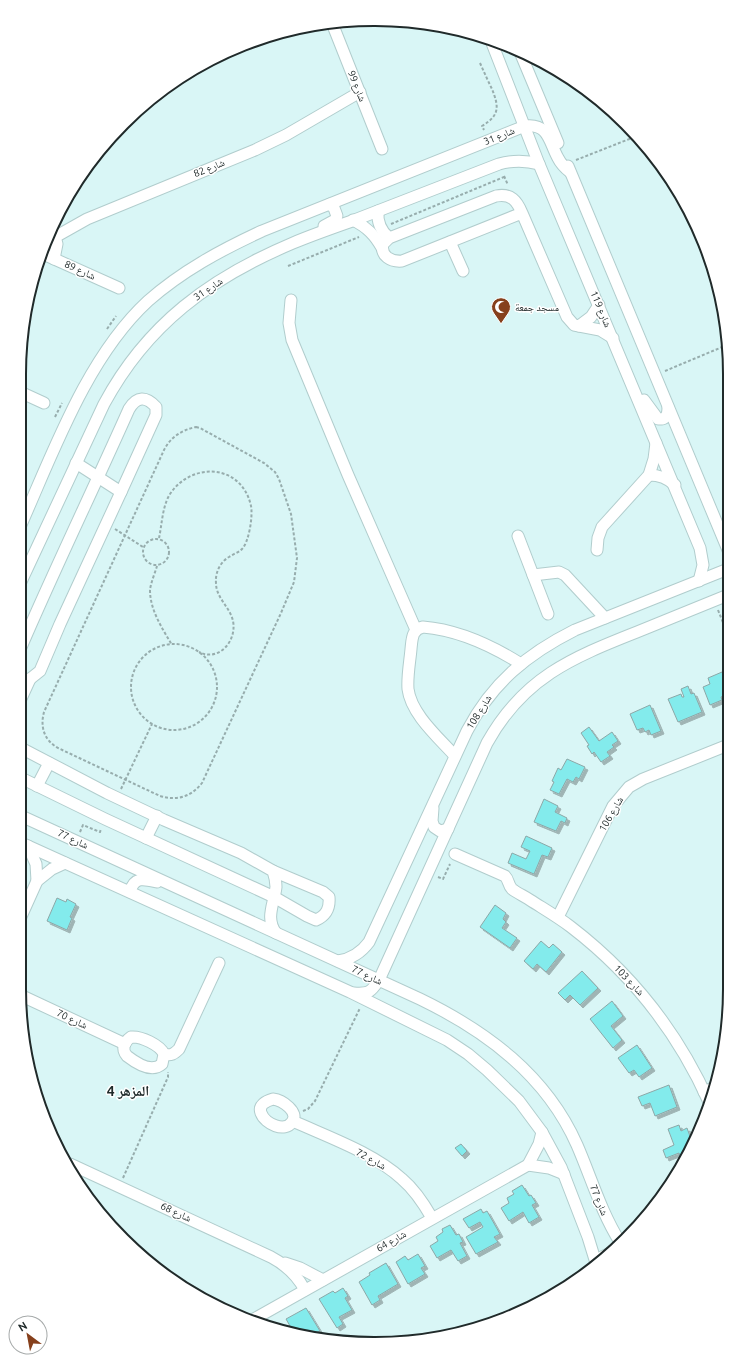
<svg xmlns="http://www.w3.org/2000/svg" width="749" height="1363" font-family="Ubuntu,'Noto Naskh Arabic',sans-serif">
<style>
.building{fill:#83ebec;stroke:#8ca7a7;filter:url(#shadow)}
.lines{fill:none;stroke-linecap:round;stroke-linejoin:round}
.minor-casing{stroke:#b1cdcd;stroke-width:13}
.path{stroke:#97adad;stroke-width:2;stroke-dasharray:3 2;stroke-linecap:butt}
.minor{stroke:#fff;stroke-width:11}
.labels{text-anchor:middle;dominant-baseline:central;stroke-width:3;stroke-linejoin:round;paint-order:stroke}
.street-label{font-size:10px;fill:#202a2a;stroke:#fff}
.poi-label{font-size:10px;fill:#202a2a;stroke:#fff;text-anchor:start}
.district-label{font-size:14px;font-weight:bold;fill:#202a2a;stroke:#fff}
.rim{fill:none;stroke:#202a2a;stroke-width:2}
</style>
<defs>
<filter id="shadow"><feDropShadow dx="3" dy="3" stdDeviation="0" flood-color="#0004"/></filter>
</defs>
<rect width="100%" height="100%" fill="#d9f6f6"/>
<g class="building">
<polygon points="722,672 724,675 728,673 728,694 721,697 722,700 710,705 703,687 710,684 708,678"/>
<polygon points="688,686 691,694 694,693 702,712 678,722 668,699 681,694 682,697 684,697 681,689"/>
<polygon points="650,705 661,731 651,735 649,730 645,732 643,728 637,730 630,714"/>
<polygon points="589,727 599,741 612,732 618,741 612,745 614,747 607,752 610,756 601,762 594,752 592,754 587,746 589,745 581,733"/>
<polygon points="567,759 585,767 579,779 576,777 573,782 567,779 559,794 550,790 554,782 552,781 558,768 561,770"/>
<polygon points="544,799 558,806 555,812 567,818 565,823 561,821 556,831 534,822"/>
<polygon points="526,836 552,848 548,857 542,855 534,874 508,863 512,853 526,859 530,851 521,847"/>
<polygon points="57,898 66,902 67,899 76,904 70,917 72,918 67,930 47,921"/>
<polygon points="495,905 506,913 503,919 506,922 502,928 517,938 510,948 480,927"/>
<polygon points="541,941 549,948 553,944 562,952 546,972 537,964 533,969 524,961"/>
<polygon points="582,971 598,988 580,1005 570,995 565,1000 558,993"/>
<polygon points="612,1001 623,1016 611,1026 622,1040 613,1048 590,1019"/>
<polygon points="637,1045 652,1068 639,1077 634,1070 629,1073 618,1058"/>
<polygon points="669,1085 677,1107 655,1116 650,1103 642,1106 638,1097"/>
<polygon points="679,1125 681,1131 687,1128 691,1139 694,1138 689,1149 687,1150 688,1153 680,1156 679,1153 666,1158 663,1150 674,1145 668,1129"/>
<polygon points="461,1144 467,1151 462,1156 455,1148"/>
<polygon points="681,1168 674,1176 673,1171"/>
<polygon points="522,1185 529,1196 531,1195 536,1203 532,1205 539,1217 529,1223 523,1212 509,1221 501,1208 509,1203 507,1198 514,1194 512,1191"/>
<polygon points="481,1209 483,1213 487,1211 500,1234 494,1237 498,1242 476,1254 466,1237 483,1227 480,1222 469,1228 463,1219"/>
<polygon points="450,1225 456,1235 459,1234 463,1242 460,1243 467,1256 458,1261 451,1250 437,1258 430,1246 438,1241 436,1237 443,1232 442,1229"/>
<polygon points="418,1254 425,1266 421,1268 425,1274 408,1284 396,1262 405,1256 408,1260"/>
<polygon points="386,1263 398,1284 378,1296 380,1300 372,1305 359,1282 370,1275 369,1273"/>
<polygon points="343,1288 348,1296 345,1298 352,1310 339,1317 343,1324 337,1328 319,1299 333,1291 335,1293"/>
<polygon points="306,1308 320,1331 312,1335 294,1333 286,1319"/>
</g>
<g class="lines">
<defs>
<g id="minor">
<polyline points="332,23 382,149"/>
<polyline points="490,38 539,164 700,548 703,565 699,581"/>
<polyline points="520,52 558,143"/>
<polyline points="568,166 728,550"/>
<path d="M378,211C377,222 381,231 389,238"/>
<path d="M522,213L402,261C391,262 380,256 383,244L389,238L496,196C511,193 517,201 522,213L567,317L574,325L600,330L613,338"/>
<path d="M353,220C367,227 375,235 382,248"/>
<polyline points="324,226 335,220 337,216 334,208 330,204"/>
<polyline points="47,239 55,237 87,219 255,150 286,135 360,92"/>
<polyline points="450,242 463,271"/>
<polyline points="41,253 119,288"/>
<polyline points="54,259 57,244 55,237"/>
<polyline points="291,300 289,323 292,340 348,475 416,630"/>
<polyline points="579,326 591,317 599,305"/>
<polyline points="20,392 44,403"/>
<path d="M644,400L658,419H662C667,418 668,413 668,407"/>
<path d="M649,475C660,475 667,478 675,485"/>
<path d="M20,527C53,453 87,357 148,301C182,271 221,250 262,231L525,126C549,123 549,142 558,158C561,164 565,168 570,172"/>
<polyline points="518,536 548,614"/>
<polyline points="597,550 598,538 602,527 649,475 654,459 656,443"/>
<polyline points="533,575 559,572 565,575 605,618"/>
<path d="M19,586L104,404C147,324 210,278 293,243C312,235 332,228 352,221C401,202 450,183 499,164C513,160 525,160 539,164"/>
<path d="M19,652C54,570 93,490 129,409C137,396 146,396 156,407V415L121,492"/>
<polyline points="19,680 30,679 40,671 60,624 121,492 76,463"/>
<polyline points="19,703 30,679"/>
<path d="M19,747L107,793L164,820L241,853L273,871C275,877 276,882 276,887C274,904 265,918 276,933"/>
<path d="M455,756C439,738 411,714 408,689C407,676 410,661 411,649C412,639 412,629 423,627C459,630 491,645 521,664"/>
<path d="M19,777L105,819L274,897L307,916L316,920C327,915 330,908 329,897L323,892L273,871"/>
<polyline points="37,786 49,763"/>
<polyline points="433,808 432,821 434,827 440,831 448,829"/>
<path d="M19,815L420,999C486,1031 546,1075 577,1145C591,1177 601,1212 620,1242"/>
<polyline points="146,838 157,816"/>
<polyline points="19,842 350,992 447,1040 468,1054 487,1070 519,1101 542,1132 561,1167 588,1237 596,1263"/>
<polyline points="28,846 36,864 37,881"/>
<path d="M455,854L505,876C509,880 508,885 512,889C517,893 524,896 530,900C544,909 558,917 571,927C631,973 678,1033 709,1102"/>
<path d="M130,892C134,876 144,879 157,882"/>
<polyline points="558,917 613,806 629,787 643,779 728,745"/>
<polyline points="19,921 37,881 52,869 65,863"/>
<path d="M338,961C351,959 361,953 369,942L467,731C492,683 527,654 575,630L728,569"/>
<path d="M354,993C369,994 371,992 379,980L487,743C523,678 571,658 637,632C667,620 698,607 728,595"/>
<polyline points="20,995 125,1044"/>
<path d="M131,1037C141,1036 160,1045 164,1054L162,1064C152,1073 136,1063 127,1056C121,1049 124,1042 131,1037Z"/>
<path d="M164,1054C171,1056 174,1054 179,1049L219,963"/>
<polyline points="704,1092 715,1087"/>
<path d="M273,1099C282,1100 300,1112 292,1122C285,1133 265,1124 261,1113C258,1105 266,1101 273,1099Z"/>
<path d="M293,1121C328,1137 374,1153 402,1179C415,1190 424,1204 432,1218"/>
<path d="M70,1164L271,1257C286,1265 297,1275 305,1290"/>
<polyline points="528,1165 549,1168 564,1174"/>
<polyline points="285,1263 300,1268 323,1280"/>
<polyline points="596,1264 602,1257 612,1252"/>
<polyline points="254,1319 528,1165 539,1144 542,1132"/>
</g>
</defs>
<use href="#minor" class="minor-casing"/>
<g class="path">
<path d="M480,63C484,72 488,81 492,89C499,107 500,115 482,126L484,130"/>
<polyline points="576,160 637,136"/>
<polyline points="504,176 508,185"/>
<polyline points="391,224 504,177"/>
<polyline points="288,266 359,237"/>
<polyline points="107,329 116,316"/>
<polyline points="665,371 727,345"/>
<polyline points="55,417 62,403"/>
<path d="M196,427L200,428L264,463L275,472L279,479L291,514L297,558L294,582L281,613L202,783C191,797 177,801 160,796L58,748C44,740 40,727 44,712L164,450C170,438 181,430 196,427Z"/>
<polyline points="20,497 26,481"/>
<polyline points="115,529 143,547"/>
<path d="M159,538C162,525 162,507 170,494C192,461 242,464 251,506C253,516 249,542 242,549C238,553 233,554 229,557C220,562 215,573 216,583C216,598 230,607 233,621C237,641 219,662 199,652"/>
<circle cx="156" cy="552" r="13"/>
<path d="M157,566C155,573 151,582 150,590C150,610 162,628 172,645"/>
<polyline points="718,610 728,635"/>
<circle cx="174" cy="687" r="43"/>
<polyline points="121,789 152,724"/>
<polyline points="80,832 83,825 100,832 101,829"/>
<polyline points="438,877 443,879 450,864"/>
<polyline points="303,1111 308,1109 315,1101 360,1008"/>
<polyline points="123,1178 168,1077 168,1072"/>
</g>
<use href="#minor" class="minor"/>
</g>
<defs>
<symbol id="mosque-pin" viewBox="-11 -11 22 30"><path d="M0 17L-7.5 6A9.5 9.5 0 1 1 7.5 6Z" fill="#86401c" stroke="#fff"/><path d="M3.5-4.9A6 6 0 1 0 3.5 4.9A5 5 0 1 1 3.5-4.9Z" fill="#fff"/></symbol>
</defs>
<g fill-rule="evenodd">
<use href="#mosque-pin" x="490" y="296" width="22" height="30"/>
</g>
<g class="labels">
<g class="street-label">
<text transform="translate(357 86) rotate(68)">شارع 99</text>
<text transform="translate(499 136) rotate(-22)">شارع 31</text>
<text transform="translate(209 168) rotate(-22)">شارع 82</text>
<text transform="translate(80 270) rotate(24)">شارع 89</text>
<text transform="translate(208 289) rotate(-34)">شارع 31</text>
<text transform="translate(601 309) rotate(67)">شارع 119</text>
<text transform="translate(479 712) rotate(-58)">شارع 108</text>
<text transform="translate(611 814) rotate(-60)">شارع 106</text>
<text transform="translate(73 839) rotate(25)">شارع 77</text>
<text transform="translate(367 975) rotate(25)">شارع 77</text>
<text transform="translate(629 980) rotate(46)">شارع 103</text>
<text transform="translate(72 1019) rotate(25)">شارع 70</text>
<text transform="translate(371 1159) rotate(29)">شارع 72</text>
<text transform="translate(599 1200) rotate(68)">شارع 77</text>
<text transform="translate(176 1212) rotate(25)">شارع 68</text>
<text transform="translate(391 1241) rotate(-30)">شارع 64</text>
</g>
<g class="poi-label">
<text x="515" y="307">مسجد جمعة</text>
</g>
<g class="district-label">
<text x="128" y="1091">المزهر 4</text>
</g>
</g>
<path d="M0 0H749V1363H0ZM374 26H375A348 348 0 0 1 723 374V989A348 348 0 0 1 375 1337H374A348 348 0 0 1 26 989V374A348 348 0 0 1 374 26Z" fill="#fff" fill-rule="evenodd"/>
<path class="rim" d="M374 26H375A348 348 0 0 1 723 374V989A348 348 0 0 1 375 1337H374A348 348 0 0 1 26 989V374A348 348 0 0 1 374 26Z"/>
<g transform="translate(28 1335) rotate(328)"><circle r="19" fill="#ffffff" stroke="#a6aaaa"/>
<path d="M0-3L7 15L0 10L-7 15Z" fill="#86401c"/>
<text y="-6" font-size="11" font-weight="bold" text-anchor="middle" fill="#202a2a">N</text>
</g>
</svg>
